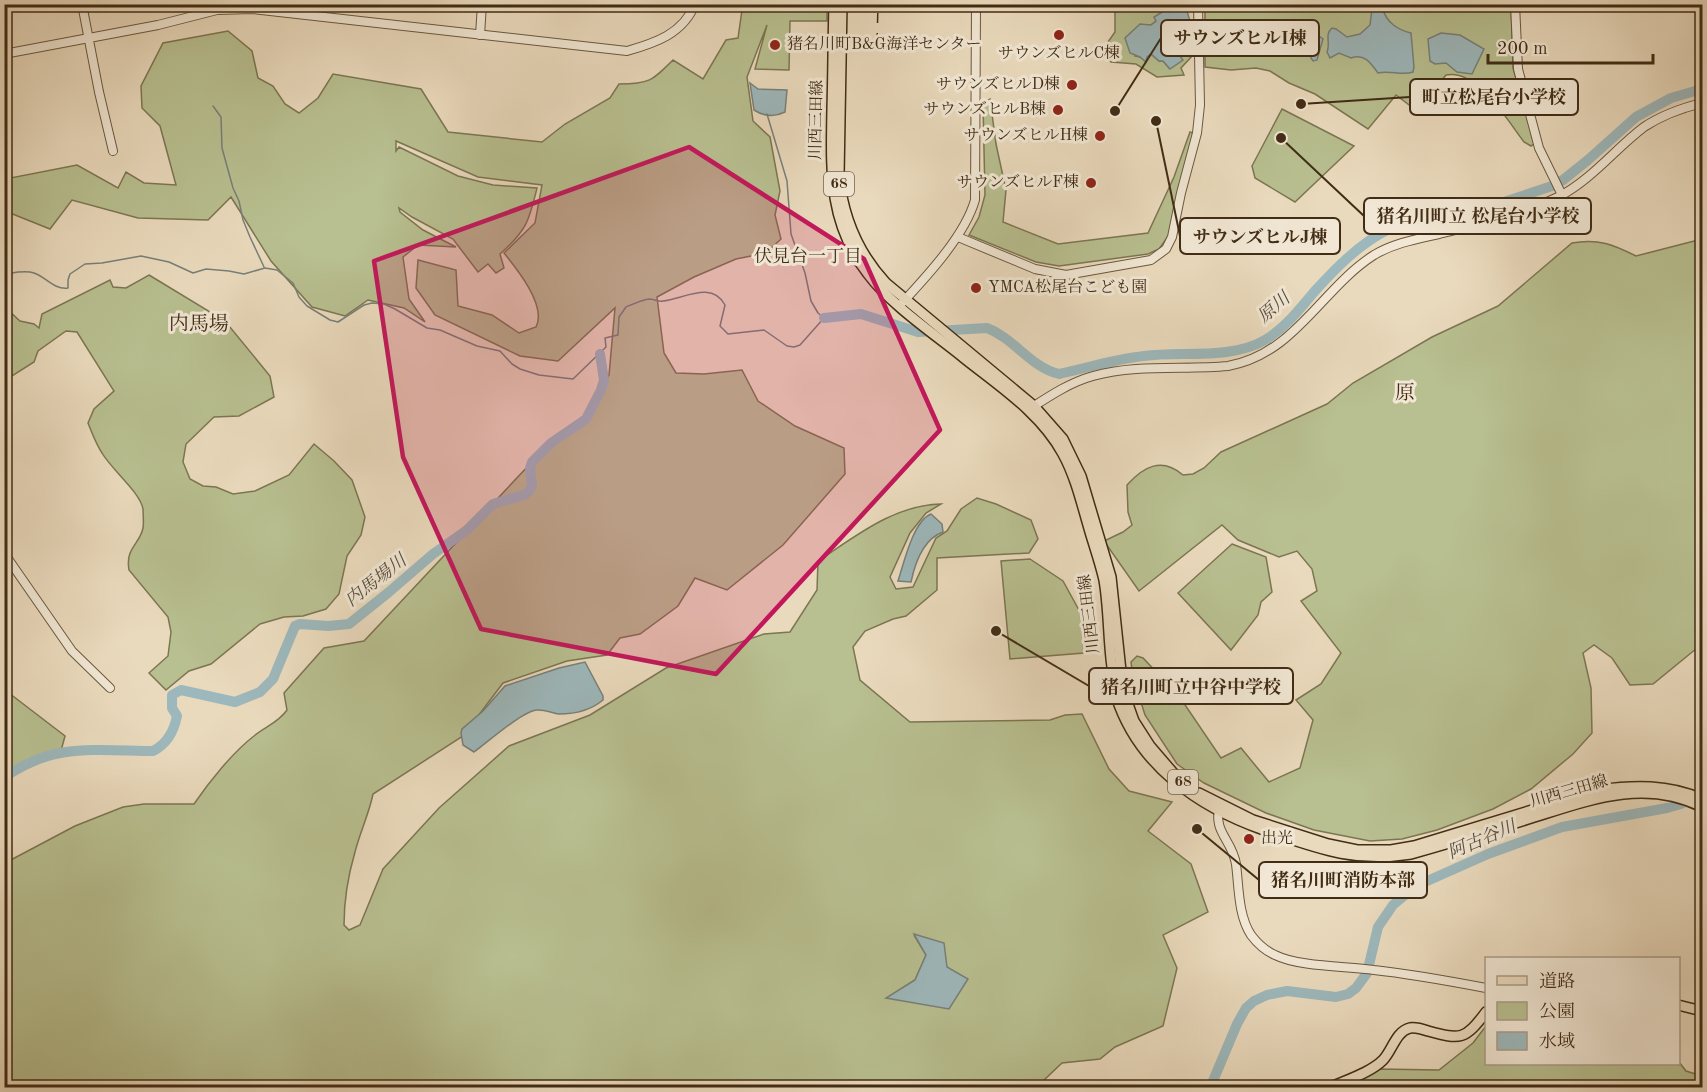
<svg xmlns="http://www.w3.org/2000/svg" width="1707" height="1092" font-family="'Old Standard TT','Noto Serif JP',serif">
<style>
.green{fill:#b8bf90;stroke:#7c7652;stroke-width:1.5;fill-rule:evenodd}
.water{fill:#9db8bc;stroke:#788079;stroke-width:1.5}
.lines{fill:none;stroke-linecap:round;stroke-linejoin:round}
.stream{stroke:#788079;stroke-width:1.5}
.river{stroke:#9db8bc;stroke-width:10}
.minor-casing{stroke:#6b583f;stroke-width:10}
.major-casing{stroke:#412c15;stroke-width:12}
.minor{stroke:#f1e7d4;stroke-width:8}
.major{stroke:#eadabd;stroke-width:9}
.rail{stroke:#412c15;stroke-width:1.5;stroke-dasharray:10 10;stroke-linecap:butt}
.marked{fill:#c2185b;fill-opacity:0.2;stroke:#c2185b;stroke-width:4.5;stroke-linejoin:round}
.poi-dot{fill:#8f2418;stroke:#f1e7d4;stroke-width:2}
.labels{text-anchor:middle;dominant-baseline:central;stroke-width:6;stroke-linejoin:round;paint-order:stroke}
.shield{fill:#f1e7d4;stroke:#76644e;stroke-width:1.5}
.shield-label{font-size:15px;font-weight:bold;fill:#412c15}
.poi-label{font-size:16px;fill:#412c15;stroke:#f1e7d4;text-anchor:end}
.street-label{font-size:16px;fill:#412c15;stroke:#f1e7d4}
.neighbourhood-label{font-size:18px;fill:#412c15;stroke:#f1e7d4}
.water-label{font-size:18px;font-style:italic;fill:#584f3f;stroke:#f1e7d4}
.quarter-label{font-size:20px;fill:#412c15;stroke:#f1e7d4}
.leader{fill:none;stroke:#412c15;stroke-width:2}
.callout-dot{fill:#412c15;stroke:#f1e7d4;stroke-width:2}
.callout{fill:#f1e7d4;stroke:#412c15;stroke-width:2}
.callout-label{font-size:18px;text-anchor:middle;font-weight:bold;fill:#412c15}
</style>
<rect width="100%" height="100%" fill="#eadabd"/>
<filter id="stains"><feTurbulence type="fractalNoise" baseFrequency=".00333" numOctaves="4"/><feColorMatrix values="0 0 0 0 .2 0 0 0 0 .09 0 0 0 0 .02 0 0 0 .5 -.17"/></filter>
<radialGradient id="worn" r=".72"><stop offset=".6" stop-color="#630" stop-opacity="0"/><stop offset="1" stop-color="#630" stop-opacity=".3"/></radialGradient>
<g class="green">
<path d="M746,5H827V21H790L789,70L755,69L767,25L747,77L753,121L770,137L780,191L775,215L781,239L766,253L736,259L694,277L657,297L664,353L676,373L704,374L742,370L758,401L795,426L844,448L845,474L783,545L727,590L695,578L678,606L640,634L620,638L607,655L567,661L503,683L463,736L373,794C369,814 360,832 355,852C348,876 344,901 344,925L349,930L360,925L383,869L439,808L509,746L590,715L666,668L764,634L790,632L817,590L818,561C856,536 894,505 941,504L926,513L910,533L890,577L896,589L913,587L936,538L947,531L961,509L977,498L996,504L1031,520L1038,539L1029,553L937,558V590L906,616L893,619L865,631L853,647L860,680L910,722L1050,720L1065,715L1082,714L1109,769L1129,791L1172,802L1148,831L1191,864L1208,912L1163,935L1177,968L1163,1026L1115,1047L1100,1059L1062,1063L1042,1082L1040,1087L5,1088V863L75,826L123,807L144,804H194C209,782 233,752 254,736C265,727 279,722 287,710L284,693L324,648L364,641L545,448L573,430L585,417L609,375L615,308L558,361L520,356L435,315L416,288L418,260L456,270L458,306L492,315L519,333L536,327C547,306 517,269 504,253L535,223L542,185L478,177L396,141V151L399,147L458,176L493,185L537,188C529,221 527,230 500,254L504,268L496,273L488,264L478,272L453,239L412,217L399,208L400,212L423,230L456,247L418,245L403,257L409,299L425,322L404,308L368,300L345,316L312,307L271,261L231,197L208,220L138,218L72,200L50,229L5,211V179L77,165L118,188L126,172L144,183L176,185L160,126L142,108L141,86L163,43L228,31L252,51L258,78L273,86L285,104L299,113L318,98L333,74L421,89L448,132L542,142L565,124L610,98L619,84C649,84 652,81 673,60L703,79L726,40L738,38L742,10ZM914,935L947,967L887,998L915,980L926,955Z"/>
<path d="M1115,5H1182L1167,9L1155,17L1156,21L1151,25H1146L1135,56L1140,57L1146,61L1151,54L1159,61H1163L1169,68L1181,57L1176,52C1180,43 1186,40 1194,35V54L1181,68L1184,75L1157,77L1136,64L1111,62L1101,52L1115,32Z"/>
<path d="M1205,5H1511L1513,68L1535,143L1531,146L1524,142C1507,120 1478,69 1446,75L1417,111L1396,95L1368,129L1315,94L1289,83L1270,71L1256,68L1231,70L1205,67Z"/>
<polygon points="990,99 996,144 1006,190 1003,222 1058,244 1148,233 1174,177 1190,132 1193,133 1169,235 1159,249 1148,254 1059,266 1036,262 969,235 979,217 985,195 983,104"/>
<polygon points="1282,109 1354,146 1295,202 1255,178 1252,166"/>
<path d="M1702,239V644L1653,684L1630,685L1612,658L1594,645L1583,653L1591,688L1592,733L1573,754L1531,789L1493,809L1437,830L1402,839L1370,841L1314,830L1266,813L1204,783L1177,764L1145,715L1133,677L1131,662L1137,656L1143,658L1179,696L1221,758L1241,748L1269,782L1300,768L1313,720L1296,700L1321,684L1341,653L1301,601L1317,591L1312,569L1297,551L1279,557L1238,540L1222,525L1139,591L1104,541L1123,532L1132,525L1128,512L1127,485C1144,466 1162,457 1183,475L1193,474L1204,468L1221,452L1327,404L1353,383L1432,337L1498,306L1572,243C1598,238 1614,245 1636,256Z"/>
<path d="M149,275L225,321L270,376L274,397L239,416L214,417L186,444L183,462L190,479L203,486L216,487L233,494L255,491L289,475L314,444L334,461L352,480L365,517L361,535L347,556L339,594L326,609L303,616L284,617L260,624L211,664L189,671L166,690L149,673L168,656L171,632L168,617L129,570C125,548 140,544 143,528C144,523 143,514 143,509C140,492 111,469 102,453C96,444 92,433 88,423L94,409L114,391L77,332L66,331L38,351L34,362L7,379L11,388L4,392L5,310H8L20,321L34,324L39,328L42,314L110,280L113,287L126,288Z"/>
<polygon points="1232,544 1266,557 1272,592 1261,602 1258,615 1231,650 1178,593"/>
<polygon points="1030,559 1063,581 1080,612 1084,653 1010,659 1001,561"/>
<polygon points="5,690 65,736 61,751 33,759 5,773"/>
<polygon points="1486,1026 1486,1064 1679,1062 1686,1071 1702,1076 1702,1088 1340,1088 1378,1069 1439,1070 1473,1043"/>
</g>
<g class="water">
<polygon points="1182,4 1187,11 1194,35 1184,41 1184,44 1176,51 1183,60 1170,69 1163,61 1159,61 1151,54 1147,57 1146,62 1140,57 1130,53 1125,38 1140,24 1151,25 1156,21 1154,17 1167,9"/>
<path d="M1380,7L1383,9C1386,22 1398,30 1411,33L1414,67L1413,72C1402,76 1390,70 1378,73C1371,63 1364,53 1351,58L1339,53L1330,58L1327,52C1331,43 1324,35 1332,28L1336,29L1347,37L1360,34L1370,25L1372,9Z"/>
<path d="M1291,27L1306,35L1319,36L1323,39L1317,60L1313,61L1311,58C1310,43 1298,48 1289,40L1285,30Z"/>
<polygon points="1441,33 1460,35 1484,49 1472,74 1457,72 1446,63 1435,64 1430,61 1428,39"/>
<path d="M750,83L758,89L787,90L785,112C775,117 765,117 754,110Z"/>
<path d="M931,514L942,524L943,532C923,539 915,563 911,582L898,581C904,563 913,521 931,514Z"/>
<path d="M585,662L603,696V700C591,710 575,714 559,714C552,713 544,709 536,710C520,713 488,742 474,752L463,745L461,733L462,729L483,711L505,686L559,668Z"/>
<polygon points="914,934 944,943 947,967 968,979 949,1009 886,998 915,980 926,955"/>
</g>
<g class="lines">
<g class="stream">
<polyline points="213,106 221,117 222,148 233,188 239,201 243,220 250,237 264,267"/>
<path d="M4,274C13,273 25,270 34,273C46,277 54,290 68,288V280L70,274L85,264L102,263L141,256L169,262L193,273L206,269L229,271L244,274L265,268L277,270L293,283L299,297L307,306L330,320L338,322L364,305L372,303L384,304L395,309L427,328L440,330L477,346L500,351L512,364L520,369L539,375L573,379L606,347L605,338L618,335L619,317L626,307C633,304 642,300 649,299C654,299 659,302 663,301C683,299 712,280 725,305L720,326L728,334L764,330L787,346L794,347L800,345L824,318L818,313L811,301L805,273L791,234L787,181L767,114"/>
</g>
<g class="river">
<path d="M824,318L861,314L918,332L987,328C1014,338 1030,367 1059,374C1087,368 1115,359 1144,356C1182,351 1231,360 1265,340C1285,328 1299,310 1314,292C1336,268 1358,245 1387,230L1489,207L1552,186L1563,180L1588,160L1636,117L1671,98L1702,89"/>
<path d="M4,777C20,767 37,758 55,754C87,747 122,751 153,751C167,744 174,731 177,716L172,708V695L181,690L235,702L260,692L273,679L295,626L300,624L328,626L349,624L389,592L433,554L467,530L493,504L524,495L529,491L532,486L530,468L532,462L551,443L586,419L601,390L604,380L600,354"/>
<polyline points="1210,1088 1237,1024 1246,1008 1254,1001 1267,995 1287,991 1336,997 1348,994 1356,988 1367,973 1378,927 1393,905 1416,886 1488,854 1562,827 1667,808 1681,804 1702,791"/>
</g>
<defs>
<g id="minor">
<polyline points="82,4 99,92 113,151"/>
<polyline points="1515,4 1518,69 1539,148 1562,195"/>
<polyline points="480,35 482,4"/>
<path d="M4,54L158,25L217,10L253,9L627,51C655,43 683,34 695,4"/>
<polyline points="958,237 1035,269 1066,275 1151,260 1166,249 1172,237 1181,193 1197,133 1200,105 1198,4"/>
<path d="M903,302C928,275 965,235 975,200L976,4"/>
<path d="M1031,408C1051,395 1071,382 1093,376C1137,364 1184,370 1228,366C1295,354 1321,289 1374,255C1394,243 1417,239 1439,234C1480,224 1521,215 1560,196C1592,179 1615,149 1644,127C1662,115 1682,108 1702,103"/>
<polyline points="4,553 72,651 110,688"/>
<path d="M1220,805C1212,832 1232,839 1236,864C1239,887 1238,915 1251,935C1257,943 1266,951 1275,955C1299,967 1346,966 1374,970C1412,974 1449,981 1486,988"/>
</g>
<g id="major">
<path d="M834,4C833,39 833,74 832,109C831,170 828,223 868,274C891,305 933,333 964,358C999,386 1041,413 1063,454C1075,476 1081,501 1088,525C1093,543 1100,562 1104,580C1109,609 1108,638 1112,667C1113,676 1113,687 1116,696C1138,765 1198,807 1264,830C1317,848 1353,863 1411,854C1449,843 1487,832 1525,820C1584,802 1642,777 1702,807"/>
<path d="M842,4L839,176C843,217 858,253 886,283L1034,406L1063,439L1081,476L1111,577L1123,690L1134,721L1150,746L1175,775L1187,785"/>
<path d="M1199,793L1253,820L1328,844L1357,850H1391L1414,846L1598,790C1634,785 1668,784 1702,799"/>
<polyline points="1678,1005 1702,1011"/>
<path d="M1329,1088C1346,1080 1370,1073 1383,1060C1392,1051 1396,1031 1410,1028C1416,1027 1422,1029 1428,1031C1461,1040 1465,1040 1486,1012"/>
</g>
</defs>
<use href="#minor" class="minor-casing"/>
<use href="#major" class="major-casing"/>
<use href="#minor" class="minor"/>
<use href="#major" class="major"/>
<polyline class="rail" points="877,43 878,4"/>
</g>
<path class="marked" d="M689,147L864,259L940,430L716,674L481,629L403,457L374,261Z"/>
<g class="poi-dot">
<circle cx="1059" cy="35" r="6"/>
<circle cx="775" cy="45" r="6"/>
<circle cx="1072" cy="85" r="6"/>
<circle cx="1058" cy="110" r="6"/>
<circle cx="1100" cy="136" r="6"/>
<circle cx="1091" cy="183" r="6"/>
<circle cx="976" cy="288" r="6"/>
<circle cx="1249" cy="839" r="6"/>
</g>
<g class="labels">
<g class="shield">
<rect x="824" y="172" width="30" height="24" rx="4.5"/>
<rect x="1168" y="770" width="30" height="24" rx="4.5"/>
</g>
<g class="shield-label">
<text x="839" y="184">68</text>
<text x="1183" y="782">68</text>
</g>
<g class="poi-label">
<text x="787" y="45" text-anchor="start">猪名川町B&amp;G海洋センター</text>
<text x="1059" y="54" text-anchor="middle">サウンズヒルC棟</text>
<text x="1060" y="85">サウンズヒルD棟</text>
<text x="1046" y="110">サウンズヒルB棟</text>
<text x="1088" y="136">サウンズヒルH棟</text>
<text x="1079" y="183">サウンズヒルF棟</text>
<text x="988" y="288" text-anchor="start">YMCA松尾台こども園</text>
<text x="1261" y="839" text-anchor="start">出光</text>
</g>
<g class="street-label">
<text transform="translate(817 120) rotate(-89)">川西三田線</text>
<text transform="translate(1090 614) rotate(-97)">川西三田線</text>
<text transform="translate(1569 792) rotate(-16)">川西三田線</text>
</g>
<g class="neighbourhood-label">
<text x="808" y="257">伏見台一丁目</text>
</g>
<g class="water-label">
<text transform="translate(1274 308) rotate(-41)">原川</text>
<text transform="translate(376 581) rotate(-38)">内馬場川</text>
<text transform="translate(1482 840) rotate(-23)">阿古谷川</text>
</g>
<g class="quarter-label">
<text x="199" y="325">内馬場</text>
<text x="1405" y="394">原</text>
</g>
</g>
<path class="leader" d="M1115 111L1161 38M1301 104L1410 97M1281 138L1364 216M1156 121L1180 236M996 631L1089 686M1197 829L1259 880"/>
<g class="callout-dot">
<circle cx="1115" cy="111" r="6"/>
<circle cx="1301" cy="104" r="6"/>
<circle cx="1281" cy="138" r="6"/>
<circle cx="1156" cy="121" r="6"/>
<circle cx="996" cy="631" r="6"/>
<circle cx="1197" cy="829" r="6"/>
</g>
<g class="callout">
<rect x="1161" y="20" width="158" height="36" rx="6"/>
<rect x="1410" y="79" width="168" height="36" rx="6"/>
<rect x="1364" y="198" width="227" height="36" rx="6"/>
<rect x="1180" y="218" width="160" height="36" rx="6"/>
<rect x="1089" y="668" width="204" height="36" rx="6"/>
<rect x="1259" y="862" width="168" height="36" rx="6"/>
</g>
<g class="callout-label">
<text x="1240" y="44">サウンズヒルI棟</text>
<text x="1494" y="103">町立松尾台小学校</text>
<text x="1478" y="222">猪名川町立 松尾台小学校</text>
<text x="1260" y="243">サウンズヒルJ棟</text>
<text x="1191" y="693">猪名川町立中谷中学校</text>
<text x="1343" y="886">猪名川町消防本部</text>
</g>
<rect width="1707" height="1092" fill="none" stroke="#eadabd" stroke-width="24"/>
<rect x="6" y="6" width="1695" height="1080" fill="none" stroke="#412c15" stroke-width="3"/>
<rect x="12" y="12" width="1683" height="1068" fill="none" stroke="#412c15" stroke-width="1.5"/>
<rect x="1485" y="957" width="195" height="108" fill="#f1e7d4" stroke="#ab9c88" stroke-width="1.5"/>
<rect x="1497" y="976" width="30" height="9" fill="#eadabd" stroke="#ab9c88" stroke-width="1.5"/>
<text x="1539" y="987" font-size="18" fill="#412c15">道路</text>
<rect x="1497" y="1002" width="30" height="18" fill="#b8bf90" stroke="#ab9c88" stroke-width="1.5"/>
<text x="1539" y="1017" font-size="18" fill="#412c15">公園</text>
<rect x="1497" y="1032" width="30" height="18" fill="#9db8bc" stroke="#ab9c88" stroke-width="1.5"/>
<text x="1539" y="1047" font-size="18" fill="#412c15">水域</text>
<path d="M1488 54v9h165v-9" fill="none" stroke="#412c15" stroke-width="3"/>
<text x="1497" y="54" font-size="18" fill="#412c15" stroke="#f1e7d4" stroke-width="4.5" paint-order="stroke">200 m</text>
<rect width="100%" height="100%" filter="url(#stains)"/>
<rect width="100%" height="100%" fill="url(#worn)"/>
</svg>
